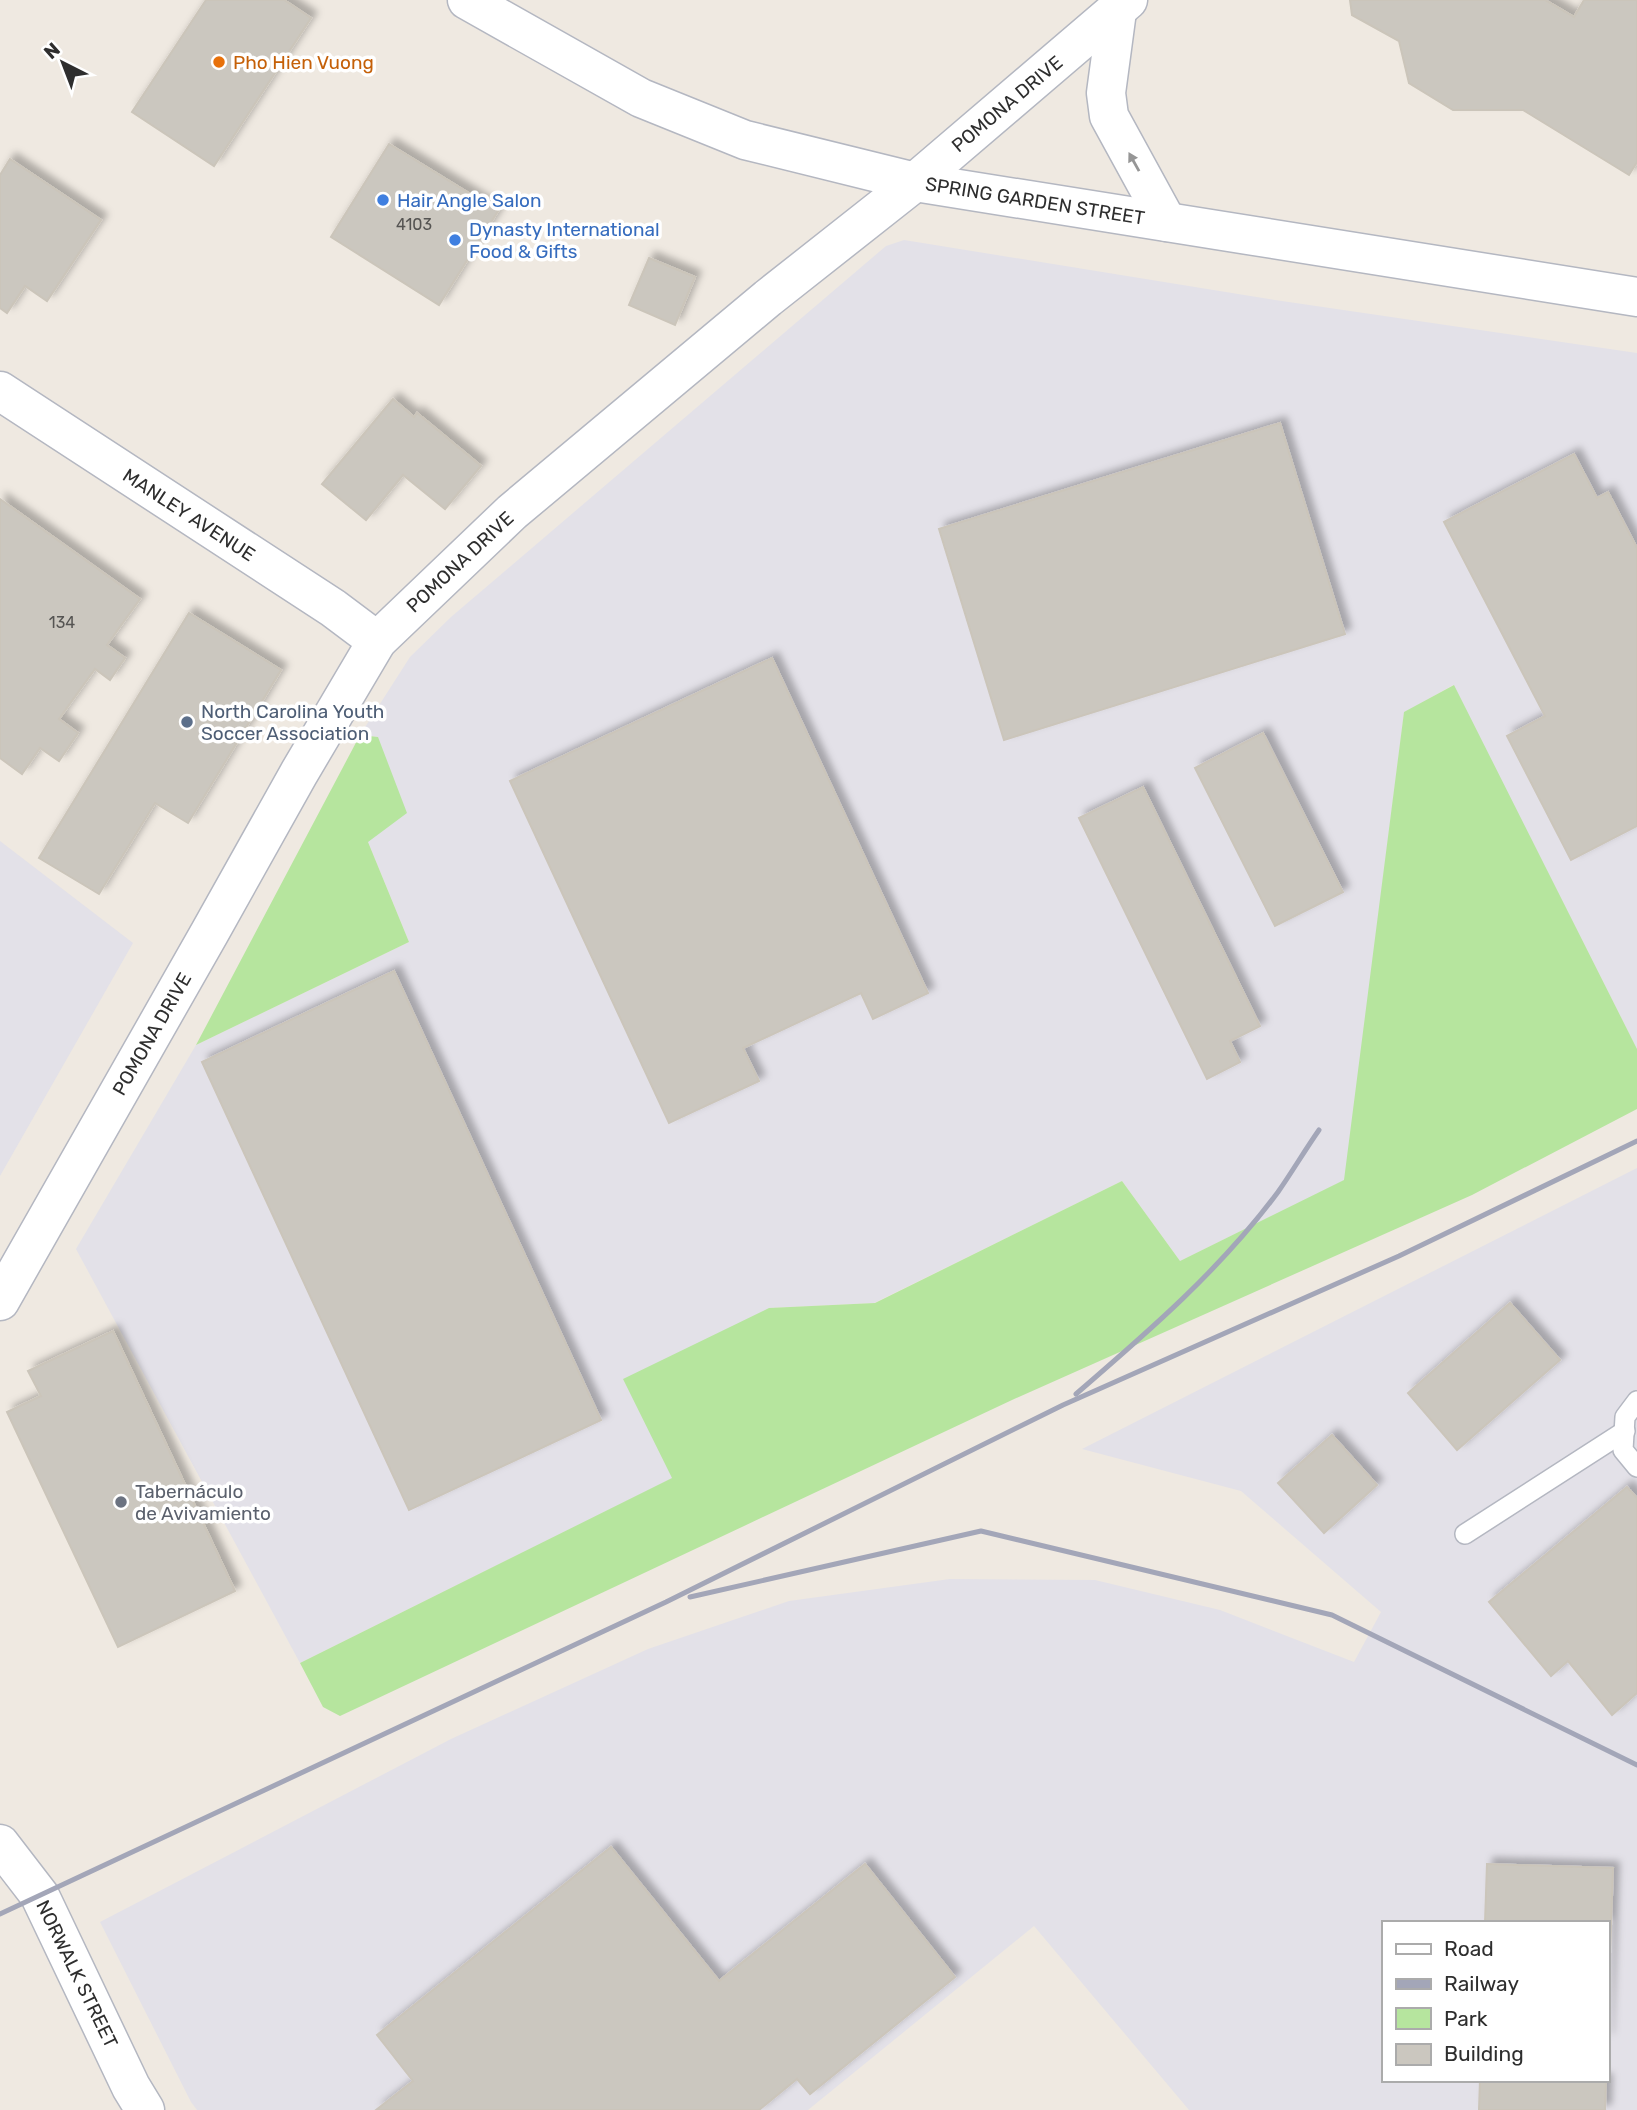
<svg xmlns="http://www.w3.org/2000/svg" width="1637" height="2110" font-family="Rubik,sans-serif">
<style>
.industrial{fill:#e3e1e8;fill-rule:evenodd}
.green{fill:#b6e59e}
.building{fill:#cbc7bf;stroke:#cbc5ba;stroke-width:2;filter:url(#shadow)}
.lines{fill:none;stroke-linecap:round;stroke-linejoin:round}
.service-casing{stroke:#b4b7c1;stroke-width:22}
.minor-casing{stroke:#b4b7c1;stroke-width:41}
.tertiary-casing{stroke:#b4b7c1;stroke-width:41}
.secondary-casing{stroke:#b4b7c1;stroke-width:41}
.service{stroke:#fff;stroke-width:19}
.minor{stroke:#fff;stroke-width:38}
.tertiary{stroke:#fff;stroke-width:38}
.secondary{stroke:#fff;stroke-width:38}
.rail{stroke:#a3a6b8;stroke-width:5}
.oneway{fill:#969696}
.food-dot{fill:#e8710a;stroke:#fff;stroke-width:2.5}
.shop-dot{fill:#3f7fe0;stroke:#fff;stroke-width:2.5}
.service-dot{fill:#5c6f8a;stroke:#fff;stroke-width:2.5}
.worship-dot{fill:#6b7280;stroke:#fff;stroke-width:2.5}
.labels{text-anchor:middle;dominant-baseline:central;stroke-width:7;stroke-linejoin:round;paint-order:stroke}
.number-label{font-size:16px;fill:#555452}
.food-label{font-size:19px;fill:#c56008;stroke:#fff;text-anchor:start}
.street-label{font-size:19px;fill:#2e2e2e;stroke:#fff}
.shop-label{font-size:19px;fill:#366cbe;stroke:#fff;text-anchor:start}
.service-label{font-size:19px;fill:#4e5e75;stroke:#fff;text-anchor:start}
.worship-label{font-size:19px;fill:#5b616d;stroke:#fff;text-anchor:start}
</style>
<defs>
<filter id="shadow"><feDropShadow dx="6" dy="-6" stdDeviation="3.5" flood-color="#0004"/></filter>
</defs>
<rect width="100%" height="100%" fill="#efe9e1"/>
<g class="industrial">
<polygon points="904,240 1275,300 1637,353 1637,1049 1453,685 1404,713 1345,1180 1180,1261 1122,1181 874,1303 769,1308 673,1478 300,1663 76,1249 196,1045 409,942 368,842 378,737 360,735 410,657 451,617 886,246"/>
<polygon points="0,841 133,943 0,1176"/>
<path d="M1637,1168V2110H1189L1034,1926L808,2110H197L191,2102L100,1922L451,1739L648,1649L789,1601L950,1579L1095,1580L1220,1610L1354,1662L1381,1612L1241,1491L1082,1449ZM1383,1923H1607V2080H1383Z"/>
</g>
<g class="green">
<polygon points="1454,685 1637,1049 1637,1109 1472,1195 1012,1400 340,1716 323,1707 300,1663 672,1478 623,1379 769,1308 875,1303 1122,1181 1180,1261 1344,1180 1404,712"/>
<polygon points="360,735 378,737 407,813 368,842 409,942 196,1045"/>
</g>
<g class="building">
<polygon points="206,0 284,0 311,18 214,166 132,112"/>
<polygon points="1350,0 1545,0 1574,17 1584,0 1637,0 1637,162 1629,175 1523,110 1453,110 1409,83 1399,41 1352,15"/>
<polygon points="389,144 498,211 439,305 331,237"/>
<polygon points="10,159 101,220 47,301 25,286 7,313 0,308 0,175"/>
<polygon points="649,258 695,277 675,325 629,305"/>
<polygon points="393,399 414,417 417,413 481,466 445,509 403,475 366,520 322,484"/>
<polygon points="1280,423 1345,634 1004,740 939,529"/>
<polygon points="1574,454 1597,498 1608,492 1637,548 1637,826 1571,860 1507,736 1545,716 1444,522"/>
<polygon points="0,499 140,599 107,645 125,658 110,680 95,669 59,719 78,733 59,761 40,748 22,774 0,758"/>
<polygon points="189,613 281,670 188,823 155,803 99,894 39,858"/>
<polygon points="772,658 928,993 873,1019 861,993 743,1048 759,1081 669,1123 510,781"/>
<polygon points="1263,733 1343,892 1275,926 1195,768"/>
<polygon points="1143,787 1260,1026 1230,1041 1240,1062 1207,1079 1079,818"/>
<polygon points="394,971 601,1420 409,1510 202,1062"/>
<polygon points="1510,1303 1560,1360 1457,1450 1408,1393"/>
<polygon points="113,1331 235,1591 118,1647 7,1412 41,1396 28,1371"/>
<polygon points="1332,1435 1377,1485 1324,1533 1278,1483"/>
<polygon points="1627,1487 1637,1498 1637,1693 1612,1715 1568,1661 1551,1676 1489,1602"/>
<polygon points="611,1847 719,1981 865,1864 955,1977 810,2094 797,2079 759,2110 376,2110 413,2081 377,2035"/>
<polygon points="1487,1864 1613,1868 1607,2040 1607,1923 1485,1923"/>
<polygon points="1480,2080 1606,2080 1605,2110 1479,2110"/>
</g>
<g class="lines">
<defs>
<g id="service">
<polyline points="1637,1401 1625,1417 1623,1450 1637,1467"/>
<polyline points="1465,1534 1625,1431"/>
</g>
<polyline id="minor" points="0,391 333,608 377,641"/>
<g id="tertiary">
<polyline points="0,1301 210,932 299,773 377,641 512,512 768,298 915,182 1128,0"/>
<polyline points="0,1844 40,1896 131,2087 145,2110"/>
</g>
<g id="secondary">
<polyline points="467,0 641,98 745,140 915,182 1637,297"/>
<polyline points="1117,11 1106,93 1109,116 1167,222"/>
</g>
</defs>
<use href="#service" class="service-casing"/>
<use href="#minor" class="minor-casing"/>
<use href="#tertiary" class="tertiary-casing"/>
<use href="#secondary" class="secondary-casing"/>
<use href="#service" class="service"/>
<use href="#minor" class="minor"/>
<use href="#tertiary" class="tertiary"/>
<use href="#secondary" class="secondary"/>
<g class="rail">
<path d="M1076,1394C1148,1332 1221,1269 1278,1192C1292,1172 1305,1150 1319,1130"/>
<polyline points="690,1597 981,1531 1332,1615 1637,1765"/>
<polyline points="0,1914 666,1602 1063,1405 1399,1256 1637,1141"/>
</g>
</g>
<defs><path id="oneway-solid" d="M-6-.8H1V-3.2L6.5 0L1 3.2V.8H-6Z" transform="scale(1.75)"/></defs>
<use class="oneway" href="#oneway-solid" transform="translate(1134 162) rotate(-119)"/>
<circle class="food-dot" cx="219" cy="62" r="7"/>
<g class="shop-dot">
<circle cx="383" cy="200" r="7"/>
<circle cx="455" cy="240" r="7"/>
</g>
<circle class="service-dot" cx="187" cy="722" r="7"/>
<circle class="worship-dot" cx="121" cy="1502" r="7"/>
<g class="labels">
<g class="number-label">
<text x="414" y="224">4103</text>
<text x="62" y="622">134</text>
</g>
<g class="food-label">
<text x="233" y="62">Pho Hien Vuong</text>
</g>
<g class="street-label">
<text transform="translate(1007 104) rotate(-40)">POMONA DRIVE</text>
<text transform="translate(1035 201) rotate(9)">SPRING GARDEN STREET</text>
<text transform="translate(189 515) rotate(33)">MANLEY AVENUE</text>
<text transform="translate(460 562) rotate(-43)">POMONA DRIVE</text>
<text transform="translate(152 1034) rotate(-60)">POMONA DRIVE</text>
<text transform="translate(77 1974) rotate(64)">NORWALK STREET</text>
</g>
<g class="shop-label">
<text x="397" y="200">Hair Angle Salon</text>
<text x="469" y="229">Dynasty International<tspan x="469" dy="22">Food &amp; Gifts</tspan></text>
</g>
<g class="service-label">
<text x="201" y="711">North Carolina Youth<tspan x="201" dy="22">Soccer Association</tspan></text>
</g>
<g class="worship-label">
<text x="135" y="1491">Tabernáculo<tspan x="135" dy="22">de Avivamiento</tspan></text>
</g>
</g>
<rect x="1382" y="1921" width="228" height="161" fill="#ffffff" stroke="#ababab" stroke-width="2"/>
<rect x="1396" y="1944" width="35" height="10" fill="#ffffff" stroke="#ababab" stroke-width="2"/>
<text x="1444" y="1956" font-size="21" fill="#2e2e2e">Road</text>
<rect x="1396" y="1979" width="35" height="10" fill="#a3a6b8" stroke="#ababab" stroke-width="2"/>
<text x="1444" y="1991" font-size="21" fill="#2e2e2e">Railway</text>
<rect x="1396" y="2008" width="35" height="21" fill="#b6e59e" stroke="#ababab" stroke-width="2"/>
<text x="1444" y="2026" font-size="21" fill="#2e2e2e">Park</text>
<rect x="1396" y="2044" width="35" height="21" fill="#cbc7bf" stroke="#ababab" stroke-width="2"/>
<text x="1444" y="2061" font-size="21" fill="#2e2e2e">Building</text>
<g transform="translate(63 63) rotate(318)" stroke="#ffffff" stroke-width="5" paint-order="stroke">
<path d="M0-5L12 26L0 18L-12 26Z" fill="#2e2e2e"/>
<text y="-10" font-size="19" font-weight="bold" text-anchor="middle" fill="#2e2e2e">N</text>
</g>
</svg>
